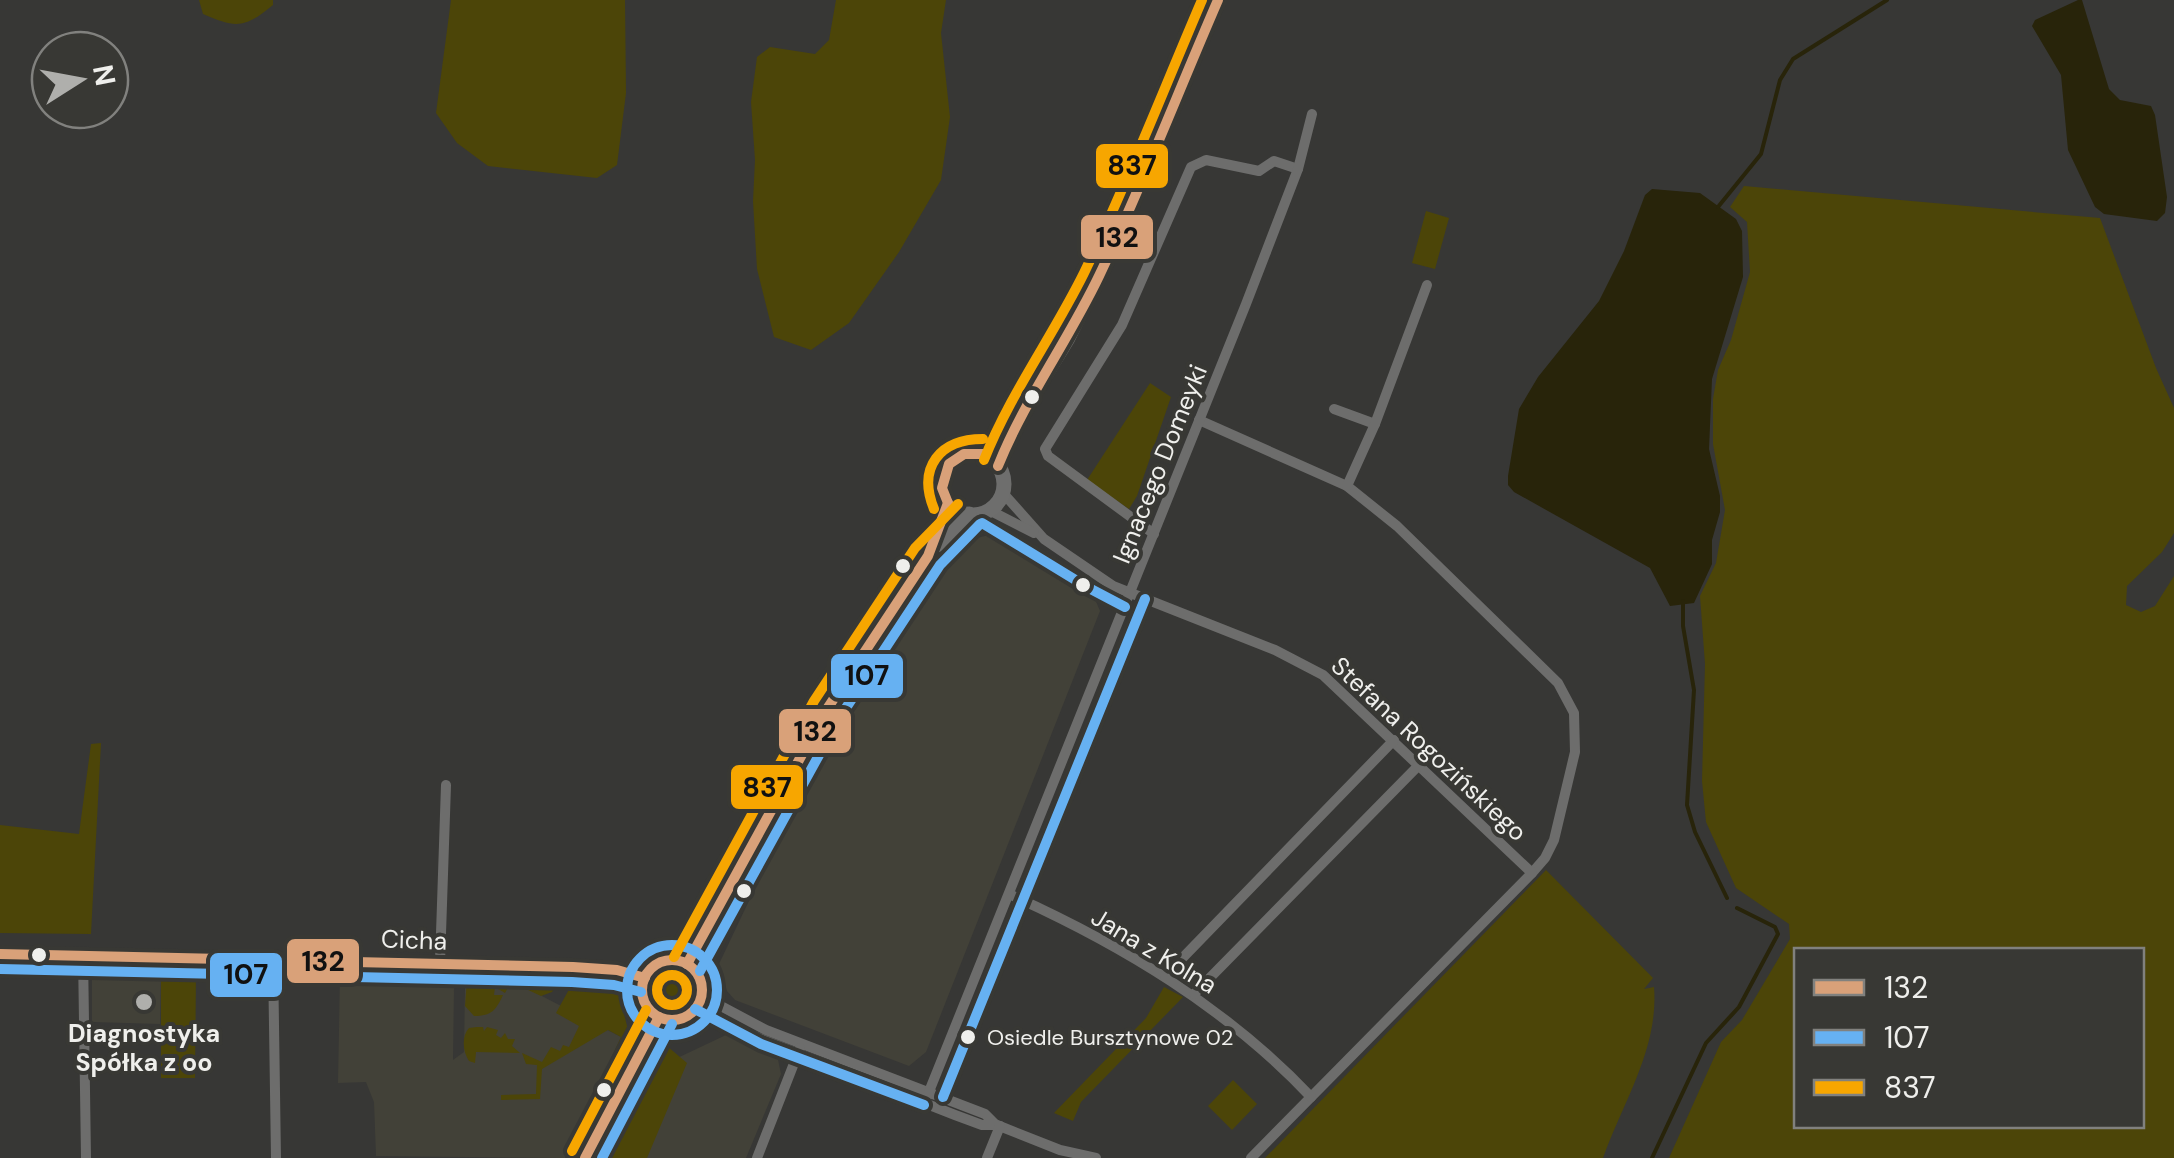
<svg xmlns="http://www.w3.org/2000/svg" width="2174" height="1158" font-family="'DM Sans',sans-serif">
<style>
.built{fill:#424138}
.green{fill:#4c4508;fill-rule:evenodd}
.water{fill:#28240a}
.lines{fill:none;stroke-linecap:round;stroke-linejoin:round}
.stream{stroke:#28240a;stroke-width:4}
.minor{stroke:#6d6d6c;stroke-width:10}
.tertiary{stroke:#6d6d6c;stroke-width:12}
.secondary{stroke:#6e6e6d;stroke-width:15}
.bus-1-casing{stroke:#383834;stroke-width:18}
.bus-2-casing{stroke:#383834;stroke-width:18}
.bus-3-casing{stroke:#383834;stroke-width:18}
.bus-1{stroke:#d9a179;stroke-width:10}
.bus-2{stroke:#66b1f2;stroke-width:10}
.bus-3{stroke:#f7a600;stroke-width:10}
.bus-dot{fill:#efefec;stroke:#383834;stroke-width:4}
.poi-dot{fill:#afafac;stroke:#383834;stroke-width:4}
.labels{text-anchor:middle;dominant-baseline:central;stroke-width:8;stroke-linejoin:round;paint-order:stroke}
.bus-label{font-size:22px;fill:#efefec;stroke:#383834;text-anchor:start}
.street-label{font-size:25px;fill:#efefec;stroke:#383834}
.poi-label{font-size:25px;font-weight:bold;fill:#efefec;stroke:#383834}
.line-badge{stroke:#383834;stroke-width:4}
.pale-badge-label{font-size:28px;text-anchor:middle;font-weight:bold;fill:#111}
</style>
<rect width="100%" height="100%" fill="#373735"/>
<g class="built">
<polygon points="1010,530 1092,592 1100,611 926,1052 909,1066 735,1000 727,991 719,964 791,812 848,715 960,542"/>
<polygon points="92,970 161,971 160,1024 92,1022"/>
<polygon points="340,974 448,980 454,987 453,1060 464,1052 465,987 472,980 513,981 621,1037 565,1158 376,1156 374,1102 366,1082 338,1083"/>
<polygon points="726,1035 777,1055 781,1074 746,1158 624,1158 671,1061"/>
</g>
<g class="green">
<path d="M199,0H273V5C244,29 236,28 203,14Z"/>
<polygon points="451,0 625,0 626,93 617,165 597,178 488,166 457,143 436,113"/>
<polygon points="836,0 946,0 941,33 950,117 941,180 899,252 849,323 811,350 774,337 757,269 753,201 755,160 751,102 757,57 770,47 815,54 829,40"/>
<path d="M1744,186L2100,218L2156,368L2174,408V533L2162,552L2127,586L2126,605L2141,612L2155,606L2174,576V1158H1669L1721,1042L1742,1020L1790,939L1789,924L1736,888L1706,822L1702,781L1705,664L1700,596L1716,563L1725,510L1713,444V399L1718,370L1731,340L1750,272L1747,222L1730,207ZM1796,950H2142V1126H1796Z"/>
<polygon points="1426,211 1449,218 1435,269 1412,263"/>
<polygon points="1150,383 1171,397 1137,496 1129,509 1087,480"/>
<polygon points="101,743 91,934 0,933 0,825 79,834 91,744"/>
<path d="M1546,870L1653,978L1644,989L1654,987C1659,1048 1623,1102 1603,1158H1265Z"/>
<circle cx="672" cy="990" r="20"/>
<polygon points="161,971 196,972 195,1078 161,1078"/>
<path d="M467,980L559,983L552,992L541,996L511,982L505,993L495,987L494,995H503C496,1010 492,1016 474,1016L465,1006Z"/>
<polygon points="572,984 618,989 629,1034 566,1158 621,1037 608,1030 542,1069 540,1099 501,1100 501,1095 536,1094 537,1065 526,1064 522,1053 542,1062 551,1047 560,1051 563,1045 569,1047 579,1026 556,1013"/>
<polygon points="1164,987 1183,997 1081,1102 1073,1121 1054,1113 1146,1018"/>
<path d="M477,1027H483L484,1031L487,1027L498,1030L496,1035L501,1038L505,1033L508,1039H515L512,1046L520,1053L476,1052L475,1063L469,1061C463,1052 461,1037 469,1028Z"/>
<polygon points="667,1046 687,1063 647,1158 604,1158 621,1138 659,1056"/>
<polygon points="1233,1080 1257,1104 1232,1130 1208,1106"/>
</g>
<g class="water">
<polygon points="2078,0 2082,0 2109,89 2120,100 2151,106 2155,115 2167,197 2165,213 2157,221 2104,214 2095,207 2068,150 2061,75 2032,26 2035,20"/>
<polygon points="1652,189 1700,193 1736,219 1742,231 1743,277 1712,379 1709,449 1720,496 1720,512 1712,540 1712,564 1694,603 1670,606 1650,568 1514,492 1508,485 1508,476 1519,409 1538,377 1599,301 1624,251 1645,195"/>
</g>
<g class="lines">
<g class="stream">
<polyline points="1718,207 1761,154 1780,80 1793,59 1887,0"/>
<polyline points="1683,601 1683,626 1694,690 1687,805 1695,832 1727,898"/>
<polyline points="1652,1158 1706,1043 1739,1007 1778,934 1775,927 1737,908"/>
</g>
<g class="minor">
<polyline points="1334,409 1375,424"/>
<polyline points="1199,420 1347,486 1397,526 1558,683 1574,713 1575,752 1554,840 1545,858 1532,873"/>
<polyline points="1347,486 1375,424 1427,285"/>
<polyline points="1003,493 1044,539 1113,586 1275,650 1323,675 1532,873 1251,1158"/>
<polyline points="989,510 1034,533"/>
<polyline points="1154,534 1048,456 1045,449 1122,325 1191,167 1206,160 1259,171 1274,161 1298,169"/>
<path d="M1011,895C1122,945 1227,1008 1311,1097"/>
<polyline points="83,954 86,1158"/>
<polyline points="273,959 276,1158"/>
<polyline points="440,963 446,785"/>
<polyline points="1165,976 1394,740"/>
<polyline points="1194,994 1419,765"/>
<polyline points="702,996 766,1030 985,1114 996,1125"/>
<polyline points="692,1012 955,1115 982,1125 997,1125 1060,1150 1096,1158"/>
<polyline points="924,1104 1246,304 1298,169 1312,114"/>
<polyline points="757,1158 800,1048"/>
<polyline points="987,1158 1000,1126"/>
</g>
<polyline class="tertiary" points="0,954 573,967 617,970 645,978"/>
<g class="secondary">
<circle cx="973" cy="484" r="31"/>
<polyline points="998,466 1014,426 1068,338 1100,274 1218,0"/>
<polyline points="937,545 969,514"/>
<circle cx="672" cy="990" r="30"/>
<polyline points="687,964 827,709 928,556 948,503"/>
<polyline points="585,1158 659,1017"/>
</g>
<defs>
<g id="bus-1">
<path d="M998,466C1025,399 1068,341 1099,276C1142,186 1178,92 1218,0"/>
<polyline points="948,503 942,488 949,464 964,454 983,454"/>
<polyline points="0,954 573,967 617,970 645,978"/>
<circle cx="672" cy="990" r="30"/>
<polyline points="687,964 827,709 928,556 948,503"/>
<polyline points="585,1158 659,1017"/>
</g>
<g id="bus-2">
<polyline points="982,523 1087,587 1125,607"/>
<circle cx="672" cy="990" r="45"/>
<polyline points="0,969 572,982 614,985 641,992"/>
<polyline points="700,971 840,717 940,565 980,524"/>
<polyline points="695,1009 761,1044 924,1105"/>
<polyline points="943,1097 1145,599"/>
<polyline points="602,1158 672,1024"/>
</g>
<g id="bus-3">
<path d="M984,460C1010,394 1053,336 1084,273C1127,184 1163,91 1202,0"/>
<path d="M934,509C917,467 940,439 983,439"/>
<polyline points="674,957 814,701 915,548 958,504"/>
<circle cx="672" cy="990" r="15"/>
<polyline points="572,1151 646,1010"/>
</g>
</defs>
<use href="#bus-1" class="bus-1-casing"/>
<use href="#bus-2" class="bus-2-casing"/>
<use href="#bus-3" class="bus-3-casing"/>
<use href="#bus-1" class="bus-1"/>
<use href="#bus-2" class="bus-2"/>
<use href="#bus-3" class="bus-3"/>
</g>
<g class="bus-dot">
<circle cx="1032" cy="397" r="9"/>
<circle cx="903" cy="566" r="9"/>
<circle cx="1083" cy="585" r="9"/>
<circle cx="744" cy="891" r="9"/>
<circle cx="39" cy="955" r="9"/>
<circle cx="968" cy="1037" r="9"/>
<circle cx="604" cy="1090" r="9"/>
</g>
<circle class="poi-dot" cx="144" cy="1002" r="10"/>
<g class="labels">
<g class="bus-label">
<text x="987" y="1037">Osiedle Bursztynowe 02</text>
</g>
<g class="street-label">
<text transform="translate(1160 464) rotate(-68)">Ignacego Domeyki</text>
<text transform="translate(1429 749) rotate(43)">Stefana Rogozińskiego</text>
<text transform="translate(414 940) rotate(2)">Cicha</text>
<text transform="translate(1154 951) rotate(31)">Jana z Kolna</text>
</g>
<g class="poi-label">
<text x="144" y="1033">Diagnostyka<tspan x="144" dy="29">Spółka z oo</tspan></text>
</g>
</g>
<g class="line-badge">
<rect x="1094" y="142" width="76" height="48" rx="10" fill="#f7a600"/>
<rect x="1079" y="213" width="76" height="48" rx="10" fill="#d9a179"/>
<rect x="829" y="652" width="76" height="48" rx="10" fill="#66b1f2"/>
<rect x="777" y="707" width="76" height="48" rx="10" fill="#d9a179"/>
<rect x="729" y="763" width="76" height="48" rx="10" fill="#f7a600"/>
<rect x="285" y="937" width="76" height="48" rx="10" fill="#d9a179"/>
<rect x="208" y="951" width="76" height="48" rx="10" fill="#66b1f2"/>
</g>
<g class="pale-badge-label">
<text x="1132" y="175">837</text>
<text x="1117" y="247">132</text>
<text x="867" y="685">107</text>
<text x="815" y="741">132</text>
<text x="767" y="797">837</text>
<text x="323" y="971">132</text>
<text x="246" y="984">107</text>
</g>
<rect x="1794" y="948" width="350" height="180" fill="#383834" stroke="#81817e" stroke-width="2.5"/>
<rect x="1814" y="980" width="50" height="15" fill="#d9a179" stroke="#81817e" stroke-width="2.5"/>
<text x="1884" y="998" font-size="30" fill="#efefec">132</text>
<rect x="1814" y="1030" width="50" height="15" fill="#66b1f2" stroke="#81817e" stroke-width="2.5"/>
<text x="1884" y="1048" font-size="30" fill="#efefec">107</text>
<rect x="1814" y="1080" width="50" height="15" fill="#f7a600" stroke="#81817e" stroke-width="2.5"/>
<text x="1884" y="1098" font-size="30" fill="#efefec">837</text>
<g transform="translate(80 80) rotate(79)"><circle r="48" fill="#383834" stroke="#81817e" stroke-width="2.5"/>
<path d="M0-8L18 38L0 25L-18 38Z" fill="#afafac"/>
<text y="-15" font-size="28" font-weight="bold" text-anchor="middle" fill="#efefec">N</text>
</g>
</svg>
